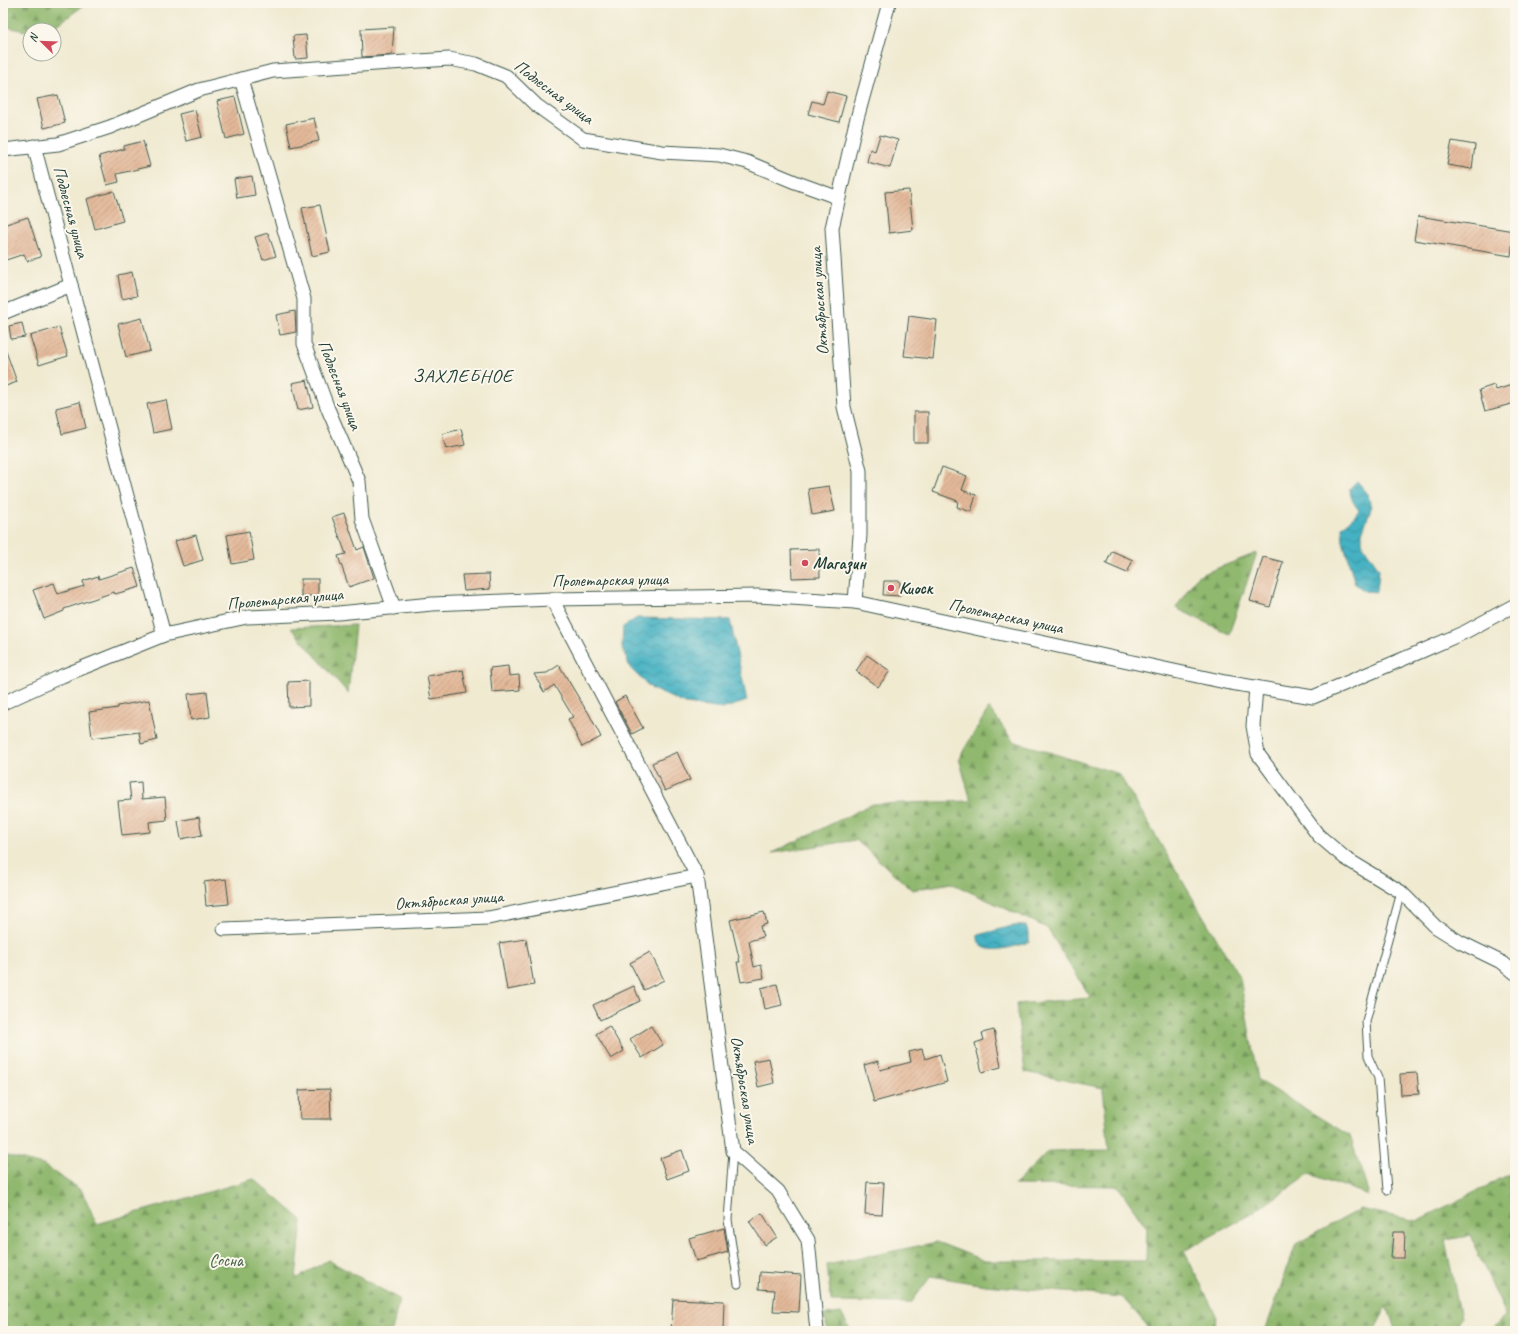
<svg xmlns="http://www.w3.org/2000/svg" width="1518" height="1334" font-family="Caveat,sans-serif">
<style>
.forest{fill:url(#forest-firs);stroke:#587a51}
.water{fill:url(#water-waves);stroke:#32777b}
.building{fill:url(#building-hatch)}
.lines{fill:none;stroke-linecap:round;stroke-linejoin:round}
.service-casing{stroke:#3e574c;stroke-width:9}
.minor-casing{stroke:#3e574c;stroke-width:15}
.service{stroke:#fff;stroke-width:7}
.minor{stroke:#fff;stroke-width:13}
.poi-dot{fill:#d1495b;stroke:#fbf7ec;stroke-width:1.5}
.labels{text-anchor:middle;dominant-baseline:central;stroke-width:4;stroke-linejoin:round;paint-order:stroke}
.street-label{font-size:17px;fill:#1f3d34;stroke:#fbf7ec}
.poi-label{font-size:17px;font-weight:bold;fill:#1f3d34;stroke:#fbf7ec;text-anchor:start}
.park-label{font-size:17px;fill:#3d5c43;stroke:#fbf7ec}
.quarter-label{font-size:19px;letter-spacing:1px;fill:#1f3d34;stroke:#fbf7ec}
</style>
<defs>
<pattern id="forest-firs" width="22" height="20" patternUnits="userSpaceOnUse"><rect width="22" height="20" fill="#90b86e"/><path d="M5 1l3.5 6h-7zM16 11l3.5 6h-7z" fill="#75975b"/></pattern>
<pattern id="water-waves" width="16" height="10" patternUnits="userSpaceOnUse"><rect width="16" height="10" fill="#44b1c2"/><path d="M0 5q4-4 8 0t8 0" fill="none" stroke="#38919e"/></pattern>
<pattern id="building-hatch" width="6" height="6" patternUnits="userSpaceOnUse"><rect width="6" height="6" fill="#e4b99a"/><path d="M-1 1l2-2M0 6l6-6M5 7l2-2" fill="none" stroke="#b8987e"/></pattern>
</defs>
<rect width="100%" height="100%" fill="#fbf7ec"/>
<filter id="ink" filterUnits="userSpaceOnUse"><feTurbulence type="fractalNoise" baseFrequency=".025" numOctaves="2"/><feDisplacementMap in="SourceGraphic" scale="8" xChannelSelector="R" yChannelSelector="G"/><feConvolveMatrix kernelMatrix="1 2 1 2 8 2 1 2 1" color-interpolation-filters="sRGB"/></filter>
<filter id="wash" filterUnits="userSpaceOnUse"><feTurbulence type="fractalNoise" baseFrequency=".012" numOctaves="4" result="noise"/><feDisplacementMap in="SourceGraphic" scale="16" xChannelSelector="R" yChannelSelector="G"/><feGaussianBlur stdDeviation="0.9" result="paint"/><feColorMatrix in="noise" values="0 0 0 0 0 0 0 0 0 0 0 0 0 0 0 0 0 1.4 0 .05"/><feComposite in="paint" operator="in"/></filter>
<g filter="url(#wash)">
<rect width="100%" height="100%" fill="#f0ead1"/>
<g class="forest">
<polygon points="3,3 87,3 50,30 30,30 30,32 3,26"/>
<polygon points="1257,553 1229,634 1176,608 1197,576"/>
<polygon points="355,625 348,693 291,628"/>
<polygon points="989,708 1013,741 1119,774 1240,978 1258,1080 1350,1136 1369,1195 1309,1174 1253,1213 1184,1251 1216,1315 1215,1331 1152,1331 1122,1297 985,1285 931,1276 911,1303 831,1302 827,1265 937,1242 985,1261 1146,1261 1147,1228 1118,1186 1014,1185 1048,1151 1109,1150 1103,1088 1025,1072 1016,1004 1091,998 1047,928 951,883 912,890 856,840 772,853 872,804 971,801 959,758"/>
<polygon points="3,1155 43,1165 82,1191 97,1224 254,1179 302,1220 296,1279 328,1260 399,1299 392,1331 3,1331"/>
<polygon points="1515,1172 1515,1282 1512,1287 1515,1292 1515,1331 1488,1331 1506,1315 1470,1236 1445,1240 1461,1318 1452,1331 1396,1331 1387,1306 1374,1331 1265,1331 1296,1244 1360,1209 1417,1221"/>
<polygon points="841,1313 851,1331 827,1331 824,1315"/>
</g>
<g class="water">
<path d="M1357,481L1368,494L1371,508L1362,533V544L1379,569L1377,592L1365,591L1355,584L1343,541L1342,527L1354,517L1359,510C1353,503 1350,497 1350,488Z"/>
<polygon points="637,618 730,620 747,701 722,709 686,704 652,689 630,668 622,647 623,627"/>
<path d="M1012,926H1026L1029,933V942C1017,946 976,960 978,935Z"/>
</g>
<g id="blocks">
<g class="building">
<polygon points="394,27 392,55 362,57 361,29"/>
<polygon points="306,35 308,58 295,59 293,36"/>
<polygon points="827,91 846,96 839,122 808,114 812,101 823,104"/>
<polygon points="58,95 65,123 44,128 37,99"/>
<polygon points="235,97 244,134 226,139 217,101"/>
<polygon points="195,110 202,137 186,141 179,114"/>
<polygon points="314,118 319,141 291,147 286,124"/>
<polygon points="880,135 898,140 890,168 867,162 870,149 875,151"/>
<polygon points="143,141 150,166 117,174 119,182 107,185 99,156 124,149 124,146"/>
<polygon points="1452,141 1475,145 1472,169 1447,165"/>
<polygon points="252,176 255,195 237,198 234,179"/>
<polygon points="909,190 913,230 889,233 885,192"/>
<polygon points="114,191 123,221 95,229 87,199"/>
<polygon points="320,205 330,252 312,256 302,208"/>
<polygon points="1418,216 1514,231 1511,256 1414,240"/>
<polygon points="28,217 41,257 27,261 24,254 3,261 3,225"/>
<polygon points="268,233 276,256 263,260 255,237"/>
<polygon points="132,272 137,296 122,299 118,275"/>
<polygon points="295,311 296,332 280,335 276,315"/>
<polygon points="909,316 937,320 933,359 904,356"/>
<polygon points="142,318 150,351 126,357 118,324"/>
<polygon points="22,323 25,337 11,339 9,326"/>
<polygon points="59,327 68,356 39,365 30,336"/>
<polygon points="3,346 4,346 17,382 3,387"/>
<polygon points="307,380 313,407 298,410 292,383"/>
<polygon points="1515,384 1515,403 1485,411 1479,390 1494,385 1496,390"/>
<polygon points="166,400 172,429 153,433 147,404"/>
<polygon points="80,402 86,428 62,434 56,408"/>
<rect x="914" y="412" width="14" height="31"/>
<polygon points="461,429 465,445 446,449 442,434"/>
<polygon points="942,467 967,476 962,490 976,495 971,512 957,507 958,501 933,492"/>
<polygon points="829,486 835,511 812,515 808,489"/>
<polygon points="344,513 357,550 364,547 374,578 349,587 338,556 346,554 332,517"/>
<polygon points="249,531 254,560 232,564 227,535"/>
<polygon points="196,535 203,560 183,566 175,541"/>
<polygon points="819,549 820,577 792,578 791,550"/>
<polygon points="1112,551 1133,560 1127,573 1106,564"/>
<polygon points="1263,557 1283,562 1270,607 1250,601"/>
<polygon points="134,568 140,587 115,594 114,592 64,609 64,611 44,619 33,590 54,583 58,594 84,586 83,581 98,576 99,579"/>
<polygon points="489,574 490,589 464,591 462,575"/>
<rect x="301" y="579" width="17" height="17"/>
<polygon points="884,581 900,581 900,596 883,595"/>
<polygon points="867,655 890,671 878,687 856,671"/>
<polygon points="559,665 586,710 587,710 601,737 582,747 568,719 573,717 554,685 544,692 534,674 547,673"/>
<polygon points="508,666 509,676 519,675 520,690 492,692 490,668"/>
<polygon points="463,670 467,693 431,699 427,676"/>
<polygon points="309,681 309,706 289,707 288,682"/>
<polygon points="207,692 210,717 191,720 188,694"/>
<polygon points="625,696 643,728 632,734 615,702"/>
<polygon points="149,700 157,740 141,744 139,732 92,738 89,712 118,708 118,706"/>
<polygon points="677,752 690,780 665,791 652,763"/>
<polygon points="141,782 142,799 165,797 167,820 149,822 150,832 122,835 118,801 131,800 129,783"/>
<polygon points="199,817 202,835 181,839 178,821"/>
<polygon points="226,879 229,904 206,906 204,882"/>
<polygon points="764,912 767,924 760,926 763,937 749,941 754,967 761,965 764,978 741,982 737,962 740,962 730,920"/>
<polygon points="526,939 534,985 507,990 499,943"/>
<polygon points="650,952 664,980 644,990 630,963"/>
<polygon points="777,984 782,1005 765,1009 761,988"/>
<polygon points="634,986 640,1001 600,1020 593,1005"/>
<polygon points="609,1026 624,1051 611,1059 596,1034"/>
<polygon points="651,1026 663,1045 642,1058 630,1039"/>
<polygon points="994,1030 1001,1067 982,1072 975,1043 984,1040 982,1033"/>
<polygon points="922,1049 925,1059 940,1054 947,1082 874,1102 864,1065 878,1061 880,1070 911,1062 909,1052"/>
<polygon points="769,1058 774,1083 758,1087 753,1061"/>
<polygon points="1417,1073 1419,1094 1401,1095 1400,1074"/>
<polygon points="330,1089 331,1119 300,1119 299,1090"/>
<polygon points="682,1150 689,1171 667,1179 660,1158"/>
<polygon points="867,1182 884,1183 882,1215 865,1214"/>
<polygon points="762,1213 777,1237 765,1245 749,1221"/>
<polygon points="724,1228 728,1252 696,1261 689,1238"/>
<polygon points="1393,1232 1405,1232 1404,1258 1391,1258"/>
<polygon points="760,1272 801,1275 799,1312 773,1311 775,1290 759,1289"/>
<polygon points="673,1299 724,1301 723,1331 671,1331"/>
</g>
</g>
</g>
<g filter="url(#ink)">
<use href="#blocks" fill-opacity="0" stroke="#3e574c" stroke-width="1"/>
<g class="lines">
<defs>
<g id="service">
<polyline points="733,1151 728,1220 738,1284"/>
<polyline points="1387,1190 1378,1078 1368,1056 1366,1021 1401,892"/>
</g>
<g id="minor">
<polyline points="241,79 304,299 304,344 328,409 359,481 362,519 394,608"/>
<polyline points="34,146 164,635"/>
<polyline points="3,150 58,144 110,127 199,90 273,71 449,59 476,64 506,76 536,105 583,139 662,152 719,155 747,162 795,182 839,198"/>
<polyline points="3,313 71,285"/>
<polyline points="552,599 697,876 733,1151 778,1191 808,1240 817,1331"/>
<polyline points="855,602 860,535 860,471 844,407 832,228 855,126 889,3"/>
<polyline points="1256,687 1253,726 1258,754 1318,835 1345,858 1401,892 1436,927 1460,942 1503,963 1515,973"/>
<polyline points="3,703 62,676 164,635 247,617 338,613 432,604 552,599 758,596 855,602 1225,682 1313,697 1422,651 1465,632 1515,605"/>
<polyline points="224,929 488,918 697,876"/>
</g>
</defs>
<use href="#service" class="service-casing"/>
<use href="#minor" class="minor-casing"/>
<use href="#service" class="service"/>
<use href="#minor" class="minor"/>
</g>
</g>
<g class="poi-dot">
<circle cx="805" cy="563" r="4"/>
<circle cx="891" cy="588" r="4"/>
</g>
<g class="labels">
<g class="street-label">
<text transform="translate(554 92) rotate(37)">Подлесная улица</text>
<text transform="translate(71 212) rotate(75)">Подлесная улица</text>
<text transform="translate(819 301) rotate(-94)">Октябрьская улица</text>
<text transform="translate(340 385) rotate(69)">Подлесная улица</text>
<text transform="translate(610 580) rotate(-1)">Пролетарская улица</text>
<text transform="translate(285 599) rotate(-5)">Пролетарская улица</text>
<text transform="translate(1006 616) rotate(12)">Пролетарская улица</text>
<text transform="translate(449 900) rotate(-4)">Октябрьская улица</text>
<text transform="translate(745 1090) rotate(81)">Октябрьская улица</text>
</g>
<g class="poi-label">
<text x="813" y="563">Магазин</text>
<text x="899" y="588">Киоск</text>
</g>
<g class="park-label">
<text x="226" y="1260">Сосна</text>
</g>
<g class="quarter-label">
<text x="463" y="376">ЗАХЛЕБНОЕ</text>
</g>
</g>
<rect width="1518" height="1334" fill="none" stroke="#fbf7ec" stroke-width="16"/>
<g transform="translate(42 42) rotate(293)"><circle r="19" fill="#fbf7ec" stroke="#a3ada2"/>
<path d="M0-3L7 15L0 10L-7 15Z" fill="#d1495b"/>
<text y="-6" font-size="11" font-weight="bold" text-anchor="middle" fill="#1f3d34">N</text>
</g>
</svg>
